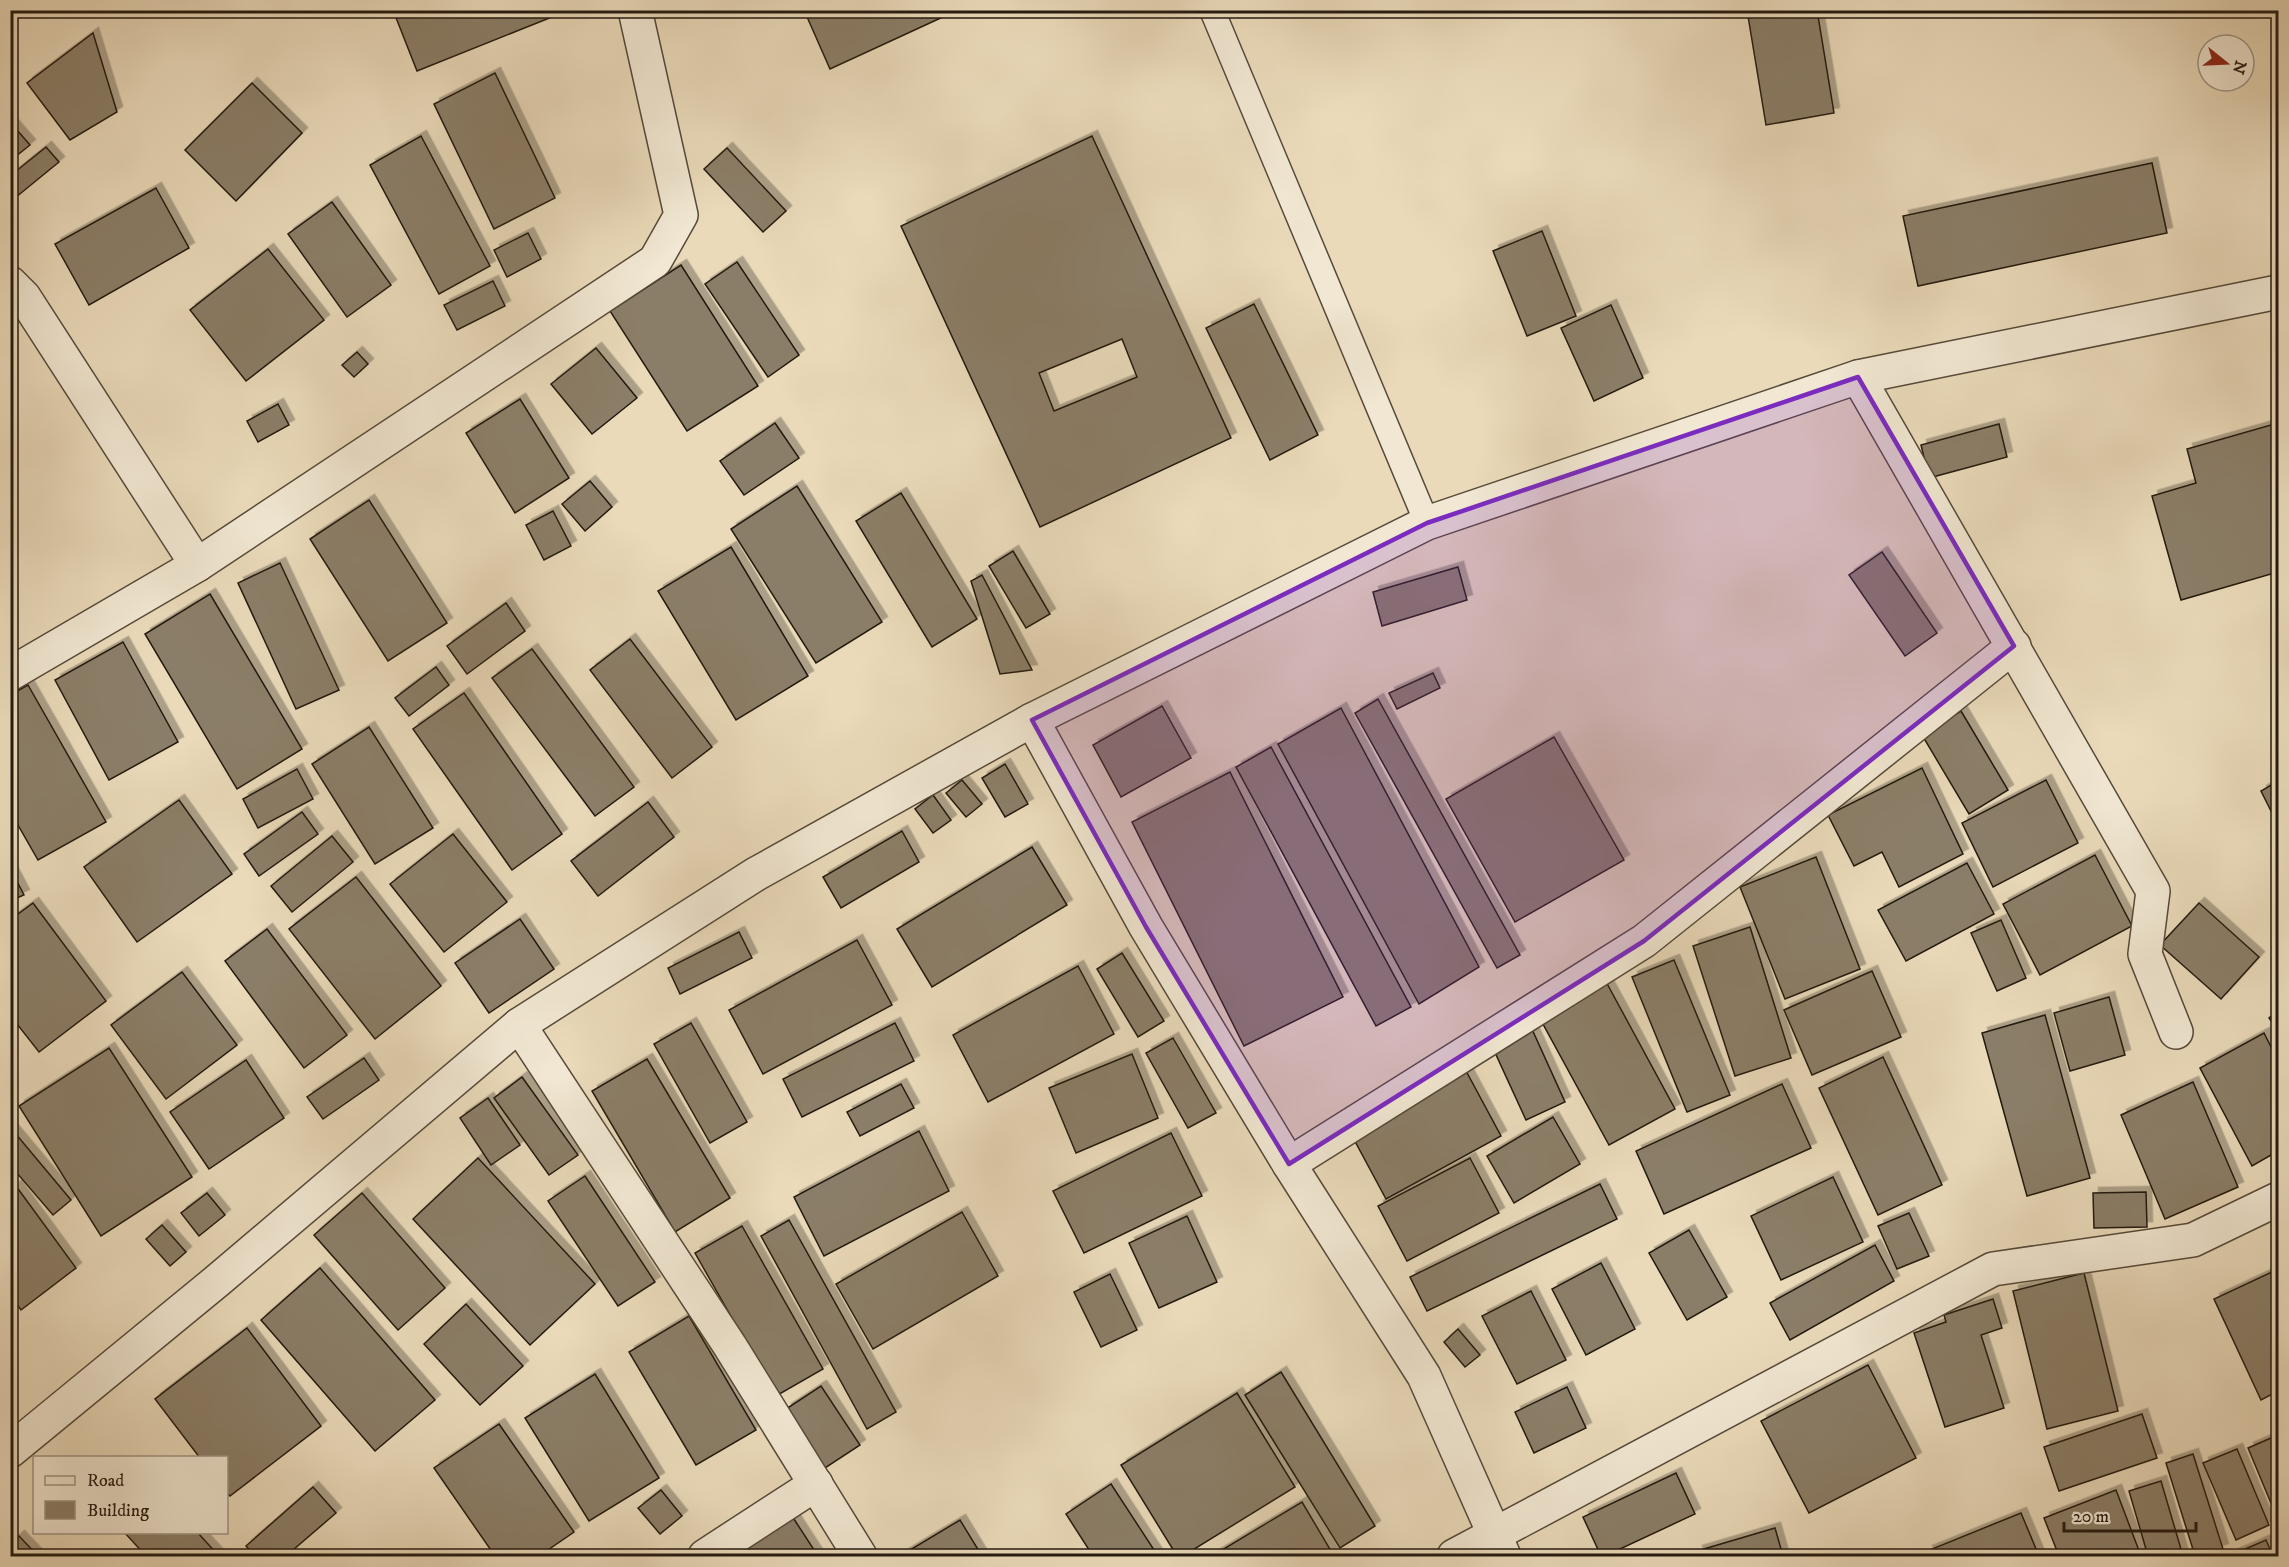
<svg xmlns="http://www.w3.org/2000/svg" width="2289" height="1567" font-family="'IM FELL DW Pica',serif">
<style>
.building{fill:#8b7e68;stroke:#241a10;stroke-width:1.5;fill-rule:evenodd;filter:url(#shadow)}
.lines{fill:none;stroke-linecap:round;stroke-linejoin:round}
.service-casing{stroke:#564a3a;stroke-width:27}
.minor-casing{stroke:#564a3a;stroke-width:36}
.service{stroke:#f1e7d2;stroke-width:24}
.minor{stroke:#f1e7d2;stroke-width:33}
.marked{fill:#7b2cbf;fill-opacity:0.2;stroke:#7b2cbf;stroke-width:4.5;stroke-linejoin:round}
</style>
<defs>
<filter id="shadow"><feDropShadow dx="5.5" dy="-5.5" stdDeviation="0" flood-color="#0004"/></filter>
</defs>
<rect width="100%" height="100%" fill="#eadaba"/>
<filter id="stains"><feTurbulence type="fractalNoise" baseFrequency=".00333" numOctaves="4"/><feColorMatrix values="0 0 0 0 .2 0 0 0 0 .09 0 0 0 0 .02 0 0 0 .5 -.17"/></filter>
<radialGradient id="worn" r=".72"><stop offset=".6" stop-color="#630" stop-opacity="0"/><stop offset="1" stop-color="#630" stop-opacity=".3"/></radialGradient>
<g class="building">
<polygon points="393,10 567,10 567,11 417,71"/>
<polygon points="804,10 958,10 830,69"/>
<polygon points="1747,10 1817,10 1834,113 1766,125"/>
<polygon points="93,33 117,112 70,140 27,83"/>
<polygon points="495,73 555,198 494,229 434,104"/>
<polygon points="252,83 302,133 236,201 185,150"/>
<polygon points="10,122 30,145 10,161"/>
<polygon points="421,136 490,266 439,294 370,165"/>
<path d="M1092,136L1231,438L1040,527L901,226ZM1122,339L1137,377L1054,411L1039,373Z"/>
<polygon points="46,147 59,162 10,202 10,176"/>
<polygon points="727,148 786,211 763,232 704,169"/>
<polygon points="2152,163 2167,233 1918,286 1903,216"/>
<polygon points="156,188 189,248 89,305 55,244"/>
<polygon points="332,202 391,285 347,317 288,234"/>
<polygon points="1542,231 1576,316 1527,336 1493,251"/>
<polygon points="528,233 541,259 507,277 494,250"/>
<polygon points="268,249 324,320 246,381 190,310"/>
<polygon points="737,262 799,355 768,377 705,284"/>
<polygon points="681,265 758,386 687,431 610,311"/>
<polygon points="493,281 505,306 457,330 444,305"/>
<polygon points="1254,304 1318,435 1270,460 1206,328"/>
<polygon points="1611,305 1643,378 1594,401 1561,328"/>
<polygon points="596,348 637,398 592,434 551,384"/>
<polygon points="357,352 368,364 354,377 342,365"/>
<polygon points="520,399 569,478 515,513 466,433"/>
<polygon points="278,404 289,425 258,442 247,421"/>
<polygon points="775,423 799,458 744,495 720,461"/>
<polygon points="2278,423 2278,572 2181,600 2152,496 2196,483 2187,449"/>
<polygon points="1999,424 2007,457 1929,478 1921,445"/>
<polygon points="590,481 612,507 585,531 562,504"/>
<polygon points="797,486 882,622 816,663 731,529"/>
<polygon points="901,493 977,619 932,647 856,521"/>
<polygon points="369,500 447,623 388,661 310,539"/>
<polygon points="553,511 571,546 544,560 526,525"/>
<polygon points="731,547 808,676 736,720 658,591"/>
<polygon points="1013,551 1050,614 1026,628 989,566"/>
<polygon points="1882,552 1937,633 1905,656 1849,575"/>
<polygon points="280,563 339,690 296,709 238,583"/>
<polygon points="1458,567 1467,600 1382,626 1373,592"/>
<polygon points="982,575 1032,670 1000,674 971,581"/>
<polygon points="210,594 302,749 237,789 145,634"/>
<polygon points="506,603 525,631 467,674 447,646"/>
<polygon points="630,639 712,747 672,778 590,670"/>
<polygon points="123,642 178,742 109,780 55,680"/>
<polygon points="532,649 634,787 595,816 492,678"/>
<polygon points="436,667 449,685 409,716 395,698"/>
<polygon points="1433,673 1440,688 1397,709 1389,693"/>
<polygon points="28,685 106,822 38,860 10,811 10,695"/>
<polygon points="464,693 562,834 512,870 413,729"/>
<polygon points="1378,699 1520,955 1497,968 1355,713"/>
<polygon points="1162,706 1191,758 1121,797 1093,745"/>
<polygon points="1341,708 1479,967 1419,1004 1278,744"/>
<polygon points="1961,711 2008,790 1969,814 1922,735"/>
<polygon points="369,727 433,828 375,864 312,764"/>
<polygon points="1554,737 1624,860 1515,922 1446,799"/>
<polygon points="1271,747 1411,1007 1376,1026 1236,767"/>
<polygon points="1005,764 1028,804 1005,817 982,778"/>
<polygon points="1922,768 1963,854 1899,887 1882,852 1854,866 1828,815"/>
<polygon points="297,769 313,799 258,828 243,799"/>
<polygon points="1230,772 1343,997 1244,1046 1132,822"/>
<polygon points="962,780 982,804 966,817 946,793"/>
<polygon points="2046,780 2078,843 1993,887 1962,823"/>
<polygon points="2278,781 2278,825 2261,791"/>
<polygon points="933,795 951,820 933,833 915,809"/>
<polygon points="179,800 232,874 137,942 84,867"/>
<polygon points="648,802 674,837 598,896 571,861"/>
<polygon points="302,812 318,834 259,876 244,854"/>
<polygon points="902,831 919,862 841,908 823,877"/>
<polygon points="453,834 507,902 444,952 390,884"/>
<polygon points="332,836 353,862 292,912 271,886"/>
<polygon points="1032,847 1067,905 932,987 897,929"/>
<polygon points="2095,855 2132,926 2040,975 2003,904"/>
<polygon points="1816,857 1860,969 1785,999 1740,887"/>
<polygon points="1967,863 1994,914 1906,961 1878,910"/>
<polygon points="10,868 24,895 10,901"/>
<polygon points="356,877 441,986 375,1039 289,929"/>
<polygon points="33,903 106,1001 39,1052 10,1015 10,920"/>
<polygon points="2199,903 2259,957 2221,999 2160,945"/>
<polygon points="520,919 554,969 489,1013 455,963"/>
<polygon points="2001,920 2026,978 1997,991 1971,933"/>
<polygon points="1750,927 1791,1058 1735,1076 1693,946"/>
<polygon points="267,929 347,1035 304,1068 225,961"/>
<polygon points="739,932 752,958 680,994 668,968"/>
<polygon points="857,940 892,1005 763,1074 729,1010"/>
<polygon points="1122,953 1164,1021 1138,1037 1097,969"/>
<polygon points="1674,960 1730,1095 1687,1112 1632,977"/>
<polygon points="1078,966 1114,1034 988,1102 953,1035"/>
<polygon points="1872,971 1901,1037 1812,1075 1784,1010"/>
<polygon points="182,972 237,1045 166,1099 111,1025"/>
<polygon points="1604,978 1675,1109 1609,1145 1538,1015"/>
<polygon points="2109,997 2125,1055 2070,1071 2054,1013"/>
<polygon points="2278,1011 2278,1031 2269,1018"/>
<polygon points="2045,1015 2090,1178 2027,1196 1982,1033"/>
<polygon points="691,1023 747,1122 710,1143 654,1044"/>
<polygon points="895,1023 914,1061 802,1117 783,1079"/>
<polygon points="1531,1027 1565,1102 1526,1120 1492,1046"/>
<polygon points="2264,1033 2278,1061 2278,1151 2252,1166 2200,1068"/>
<polygon points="1173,1038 1216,1113 1188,1128 1146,1053"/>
<polygon points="109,1048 192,1177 101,1236 19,1106"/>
<polygon points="1132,1054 1158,1118 1076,1153 1049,1088"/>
<polygon points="1883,1057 1942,1185 1878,1215 1819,1088"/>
<polygon points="364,1058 379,1080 323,1119 307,1097"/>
<polygon points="647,1059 730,1198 675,1232 592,1091"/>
<polygon points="246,1060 284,1118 209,1169 170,1112"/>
<polygon points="1465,1069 1501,1136 1386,1199 1350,1132"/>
<polygon points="522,1077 578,1155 549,1175 494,1098"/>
<polygon points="2193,1082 2238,1187 2165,1219 2121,1115"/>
<polygon points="901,1084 914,1108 860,1136 847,1112"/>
<polygon points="1782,1084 1811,1148 1664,1214 1636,1151"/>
<polygon points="488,1098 520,1145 491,1165 460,1118"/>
<polygon points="1553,1117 1580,1164 1514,1203 1487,1156"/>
<polygon points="10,1127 71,1200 53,1215 10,1165"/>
<polygon points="919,1131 949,1191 824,1256 794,1197"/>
<polygon points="1171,1133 1202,1196 1084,1253 1053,1191"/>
<polygon points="478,1158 595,1284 530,1345 413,1219"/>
<polygon points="1470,1158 1499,1213 1407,1261 1378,1206"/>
<polygon points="585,1176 655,1282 618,1306 548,1201"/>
<polygon points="1833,1177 1863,1242 1781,1280 1751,1216"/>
<polygon points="1600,1184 1617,1219 1427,1311 1410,1277"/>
<polygon points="16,1186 76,1268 21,1310 10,1295 10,1190"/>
<polygon points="2146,1192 2147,1227 2094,1228 2093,1193"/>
<polygon points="207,1193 225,1215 199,1236 181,1213"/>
<polygon points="362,1193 445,1288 398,1330 314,1235"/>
<polygon points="962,1212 998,1276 873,1349 836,1284"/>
<polygon points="1909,1213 1929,1256 1897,1269 1878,1226"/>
<polygon points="1187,1216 1217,1282 1159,1308 1129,1243"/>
<polygon points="789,1220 896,1412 867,1429 761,1236"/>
<polygon points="162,1225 186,1252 170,1266 146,1239"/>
<polygon points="742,1226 823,1369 776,1396 695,1253"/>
<polygon points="1689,1230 1727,1297 1687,1320 1649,1253"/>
<polygon points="1875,1245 1894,1281 1790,1340 1770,1303"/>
<polygon points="1601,1263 1635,1329 1586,1355 1552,1289"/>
<polygon points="320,1268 435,1400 375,1451 261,1320"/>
<polygon points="2274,1271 2278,1281 2278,1391 2261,1400 2214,1299"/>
<polygon points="2084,1273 2118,1411 2047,1429 2013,1291"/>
<polygon points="1110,1274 1137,1330 1101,1347 1074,1292"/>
<polygon points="1531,1291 1566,1360 1517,1384 1482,1316"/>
<polygon points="1993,1299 2002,1328 1981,1335 2004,1408 1945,1427 1914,1333 1946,1322 1944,1315"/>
<polygon points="466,1304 523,1366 480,1405 424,1344"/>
<polygon points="689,1316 756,1430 696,1465 629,1352"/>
<polygon points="247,1328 321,1426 230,1496 226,1492 226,1458 200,1458 155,1399"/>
<polygon points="1458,1329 1480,1355 1465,1367 1444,1342"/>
<polygon points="1868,1365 1916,1458 1809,1513 1761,1421"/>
<polygon points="1281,1372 1375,1526 1340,1548 1245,1395"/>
<polygon points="595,1374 659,1478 589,1521 525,1418"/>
<polygon points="821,1386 860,1445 825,1468 786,1409"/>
<polygon points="1567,1387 1586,1428 1534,1453 1515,1412"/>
<polygon points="1237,1393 1295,1487 1183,1556 1177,1556 1121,1465"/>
<polygon points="2142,1414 2157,1458 2059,1491 2044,1447"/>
<polygon points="499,1424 574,1532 539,1556 495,1556 434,1468"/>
<polygon points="2278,1435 2278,1520 2248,1448"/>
<polygon points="2237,1449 2269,1525 2236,1540 2203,1463"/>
<polygon points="2193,1454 2223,1549 2200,1556 2195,1556 2166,1463"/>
<polygon points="1676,1473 1695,1514 1605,1556 1601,1556 1583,1517"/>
<polygon points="2161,1481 2183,1556 2148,1556 2129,1491"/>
<polygon points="1111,1484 1158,1556 1093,1556 1066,1514"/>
<polygon points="313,1487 336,1513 286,1556 255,1556 246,1546"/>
<polygon points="661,1490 682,1516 660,1534 638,1508"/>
<polygon points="2116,1490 2141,1556 2059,1556 2044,1518"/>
<polygon points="1302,1502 1334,1556 1212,1556"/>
<polygon points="2021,1513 2039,1556 1930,1556 1927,1551"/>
<polygon points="792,1516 818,1556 730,1556"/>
<polygon points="960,1520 982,1556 900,1556"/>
<polygon points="1775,1528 1783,1556 1699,1556 1697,1551"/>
<polygon points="124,1532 197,1532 219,1556 146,1556"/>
<polygon points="19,1536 38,1556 10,1556 10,1544"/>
<polygon points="2266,1540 2273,1556 2229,1556"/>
</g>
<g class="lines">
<defs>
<polyline id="service" points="1212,10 1427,523"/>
<g id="minor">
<polyline points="10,283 24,297 197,565"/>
<polyline points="1858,377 2153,891 2145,954 2176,1032"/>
<polyline points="10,674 197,565 655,261 681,215 635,10"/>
<polyline points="1032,720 1146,927 1289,1164 1424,1376 1504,1556"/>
<polyline points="519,1025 730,1346 860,1556"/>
<polyline points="1289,1164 1644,941 2014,646"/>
<polyline points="10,1451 217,1281 519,1025 756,874 1032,720 1427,523 1858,377 2278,292"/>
<polyline points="705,1556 816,1484"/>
<polyline points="1454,1556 1993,1269 2193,1240 2278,1199"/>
</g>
</defs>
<use href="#service" class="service-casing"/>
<use href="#minor" class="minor-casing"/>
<use href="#service" class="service"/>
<use href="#minor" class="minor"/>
</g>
<path class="marked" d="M1858,377L2014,646L1644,941L1289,1164L1146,927L1032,720L1427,523Z"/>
<rect width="2289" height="1567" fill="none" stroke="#eadaba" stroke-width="36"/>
<rect x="12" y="12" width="2265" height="1543" fill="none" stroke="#241a10" stroke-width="3"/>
<rect x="18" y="18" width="2253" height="1531" fill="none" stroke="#241a10" stroke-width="1.5"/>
<rect x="33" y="1456" width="195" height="78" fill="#f1e7d2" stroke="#9f9584" stroke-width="1.5"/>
<rect x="45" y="1476" width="30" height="9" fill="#f1e7d2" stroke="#9f9584" stroke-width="1.5"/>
<text x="87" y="1486" font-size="18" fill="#241a10">Road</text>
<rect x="45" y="1501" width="30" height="18" fill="#8b7e68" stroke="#9f9584" stroke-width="1.5"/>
<text x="87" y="1516" font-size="18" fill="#241a10">Building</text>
<g transform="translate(2226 63) rotate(108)"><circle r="28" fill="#f1e7d2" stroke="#9f9584" stroke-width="1.5"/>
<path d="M0-4.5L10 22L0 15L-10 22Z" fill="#8f2418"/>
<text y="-9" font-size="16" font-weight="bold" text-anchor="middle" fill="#241a10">N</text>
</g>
<path d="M2064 1522v9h132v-9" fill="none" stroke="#241a10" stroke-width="3"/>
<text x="2073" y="1522" font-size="18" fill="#241a10" stroke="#f1e7d2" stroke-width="4.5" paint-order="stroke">20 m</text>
<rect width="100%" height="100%" filter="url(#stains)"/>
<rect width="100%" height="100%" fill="url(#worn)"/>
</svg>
